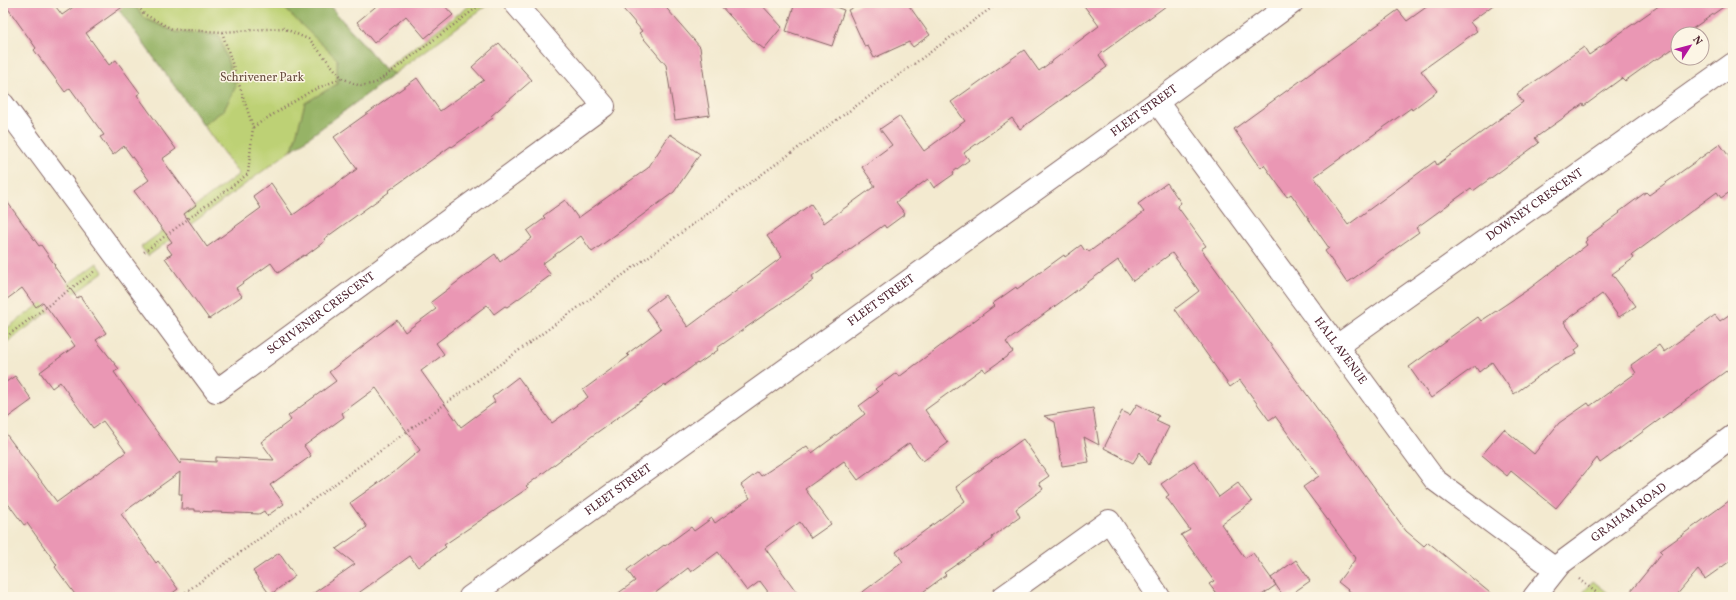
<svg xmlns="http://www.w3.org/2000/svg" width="1736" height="600" font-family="Vollkorn,serif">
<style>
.green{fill:#bdd175;stroke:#847850}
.forest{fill:#96b366;stroke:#706948}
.building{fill:#ea97b4}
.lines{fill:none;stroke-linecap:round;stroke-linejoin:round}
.minor-casing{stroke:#856665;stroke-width:24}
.path{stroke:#856665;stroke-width:2.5;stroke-dasharray:1 3;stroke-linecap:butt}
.minor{stroke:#fff;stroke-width:22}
.labels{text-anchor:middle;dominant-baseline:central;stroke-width:3;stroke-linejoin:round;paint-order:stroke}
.park-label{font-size:12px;fill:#674c3e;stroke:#fcf5e5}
.street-label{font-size:12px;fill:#4a1f2b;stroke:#fcf5e5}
</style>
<rect width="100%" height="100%" fill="#fcf5e5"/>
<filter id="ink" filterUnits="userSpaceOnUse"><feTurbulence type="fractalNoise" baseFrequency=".025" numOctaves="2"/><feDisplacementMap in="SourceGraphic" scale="8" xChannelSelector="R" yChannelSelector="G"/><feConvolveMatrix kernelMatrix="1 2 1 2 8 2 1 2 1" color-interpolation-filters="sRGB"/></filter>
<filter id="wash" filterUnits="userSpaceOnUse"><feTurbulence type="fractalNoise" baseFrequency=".012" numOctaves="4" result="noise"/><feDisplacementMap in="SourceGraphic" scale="16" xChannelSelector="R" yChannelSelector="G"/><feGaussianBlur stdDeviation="0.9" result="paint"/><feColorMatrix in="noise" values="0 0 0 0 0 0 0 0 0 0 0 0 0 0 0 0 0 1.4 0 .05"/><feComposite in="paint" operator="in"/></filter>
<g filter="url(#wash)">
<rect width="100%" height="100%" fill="#f3ead0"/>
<g class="green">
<polygon points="114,3 327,3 385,69 473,3 490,3 148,256 141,247 239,174"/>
<polygon points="97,263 103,272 3,345 3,331"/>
<polygon points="1593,581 1613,597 1588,597 1583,593"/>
</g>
<g class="forest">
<polygon points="114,3 133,3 144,18 175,32 219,35 236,86 224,110 203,125"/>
<polygon points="279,3 327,3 385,69 394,74 292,150 305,103 337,84 337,59"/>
</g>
<g id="blocks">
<g class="building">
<polygon points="4,3 53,3 62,15 79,3 128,3 86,33 109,65 116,60 140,93 137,95 176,149 162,159 196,205 184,214 207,247 261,208 253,196 271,183 293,215 357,169 334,137 417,78 440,111 484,80 472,67 499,43 532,80 491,116 493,118 452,147 451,146 388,191 389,192 324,239 325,241 305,256 304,255 278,273 271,263 236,288 242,296 209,319 165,258 172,254 166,246 172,242 134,191 149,180 124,146 113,155 100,137 104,135 70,88 65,92 34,50 36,48"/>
<polygon points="380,3 442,3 453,15 425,38 406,16 374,43 357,22"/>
<polygon points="618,3 662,3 700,47 705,85 705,84 710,115 675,120 666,65 639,33 642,31"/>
<polygon points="718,3 760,3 782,27 764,49 752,40"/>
<polygon points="795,3 824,3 844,10 832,46 786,31"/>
<polygon points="862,3 907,3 930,35 913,47 909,42 874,58 868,46 865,47 848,10"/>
<polygon points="1082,3 1170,3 1099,55 1107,67 1020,129 1012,118 964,153 969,160 953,172 954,174 934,188 928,179 896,202 905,214 886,228 884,225 812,276 814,280 717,348 718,350 698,364 697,363 666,386 665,384 592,436 526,486 528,488 444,545 446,547 418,567 410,556 353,597 308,597 355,564 336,549 367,527 350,503 395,471 420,450 376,388 342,413 344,417 304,446 311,456 270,485 284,504 267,516 264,511 259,514 195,511 195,509 181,509 182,494 179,494 180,472 121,514 156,563 158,561 178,589 167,597 77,597 55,567 57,565 27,523 24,525 3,497 3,430 57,502 126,452 103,421 93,428 60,382 52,388 40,372 75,346 43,302 36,307 22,288 3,302 3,196 39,246 41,245 55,265 54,266 77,298 80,296 106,333 96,340 119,369 114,372 180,464 181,460 216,462 216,457 274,460 261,442 291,420 288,416 336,381 329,372 397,320 405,332 436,309 431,302 477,267 495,254 500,262 532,238 527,231 545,218 543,216 565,200 578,218 648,168 670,134 700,154 674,192 592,252 581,236 542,264 551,275 507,307 505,306 494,314 487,305 436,343 444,354 421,371 461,427 495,402 492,397 518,377 552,423 588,397 583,390 629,356 627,354 661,329 646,309 665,295 688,327 782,257 767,236 811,204 824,223 875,186 862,167 892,145 880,129 899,116 924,151 965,121 951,102 1024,50 1039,71 1099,26"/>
<polygon points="1432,3 1496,3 1470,22 1477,31 1421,71 1437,91 1412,110 1411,108 1314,177 1348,225 1435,161 1437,165 1523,102 1517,94 1584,47 1589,55 1663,3 1729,3 1685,34 1678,34 1678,45 1658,59 1657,58 1625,81 1622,78 1584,106 1583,104 1535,138 1539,143 1473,191 1471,188 1416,228 1419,232 1347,283 1325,251 1329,248 1291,194 1287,197 1264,165 1261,168 1234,129 1398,10 1407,21"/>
<polygon points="1720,144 1733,162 1733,190 1721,198 1717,192 1632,255 1634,258 1612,274 1636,306 1619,317 1602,294 1564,322 1580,346 1575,350 1577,354 1554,365 1514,394 1492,362 1479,372 1475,366 1431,398 1409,367 1478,317 1481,321 1529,289 1587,245 1585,242 1587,240 1586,238 1620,213 1619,212 1646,192 1649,195"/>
<polygon points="1167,183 1181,203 1177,206 1206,246 1201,249 1406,531 1424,546 1428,542 1495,597 1357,597 1338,582 1356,558 1303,487 1319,476 1275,416 1269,420 1240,380 1230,387 1175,309 1199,291 1172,253 1133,281 1118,260 1006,342 1013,352 985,372 983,368 925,410 948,443 923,461 909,443 858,480 844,461 805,489 831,524 811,538 800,522 765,548 800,597 772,597 760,581 747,591 718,552 691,572 688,568 650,597 613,597 635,581 627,570 647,555 648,557 664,545 665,546 691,527 694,531 712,518 715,523 750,498 741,485 758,472 761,476 807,446 812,453 865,414 859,406 878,392 875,389 896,373 899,377 994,306 992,304 1016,287 1017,289 1064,255 1065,257 1081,245 1085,251 1087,249 1089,252 1144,212 1138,204"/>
<polygon points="1733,312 1733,366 1600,463 1597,458 1556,508 1511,471 1507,476 1482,455 1504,429 1534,454 1559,423 1588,403 1590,406 1636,373 1631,365 1659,345 1664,352 1715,315 1720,321"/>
<polygon points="15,376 32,400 3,421 3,384"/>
<polygon points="1137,404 1159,416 1156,421 1169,427 1149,465 1140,452 1133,463 1104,448 1122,411 1130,415"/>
<polygon points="1093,408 1099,445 1084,437 1089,462 1062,466 1055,422 1044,416"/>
<polygon points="1023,439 1049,476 1039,483 1043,489 1016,509 1020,517 992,537 993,539 944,573 946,575 916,597 856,597 903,562 896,552 965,501 956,487"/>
<polygon points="1194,461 1219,497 1238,483 1252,502 1221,524 1245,558 1253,553 1276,585 1259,597 1219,597 1209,584 1214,581 1181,535 1190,530 1166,497 1169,495 1161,484"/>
<polygon points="1733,498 1733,559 1705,579 1698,570 1675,597 1626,597 1662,553 1660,551"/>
<polygon points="279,553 295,576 270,595 253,571"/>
<polygon points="1296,560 1310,581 1287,597 1284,597 1271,578"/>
</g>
</g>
</g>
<g filter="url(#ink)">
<use href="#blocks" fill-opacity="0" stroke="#856665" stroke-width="1"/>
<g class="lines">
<defs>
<g id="minor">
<path id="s1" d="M1157,102L1435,480L1555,569"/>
<path id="s2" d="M3,104L216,391L604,106L515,3"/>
<path id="s3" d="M1337,346L1733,64"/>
<path id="s4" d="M470,597L1157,102L1292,3"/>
<polyline points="1003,597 1109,521 1159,597"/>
<path id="s5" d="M1534,597L1560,564L1733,436"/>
</g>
</defs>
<use href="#minor" class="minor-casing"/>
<g class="path">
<polyline points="136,3 144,14 172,29 222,32 283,28 310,40 342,78 360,86 376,83 483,3"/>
<polyline points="253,127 311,91 342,78"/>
<polyline points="144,252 248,174 253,127 222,32"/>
<polyline points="3,339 96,270"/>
<polyline points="1579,579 1602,597"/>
<polyline points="179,597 998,3"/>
</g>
<use href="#minor" class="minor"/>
</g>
</g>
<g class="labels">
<g class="park-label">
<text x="262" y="78">Schrivener Park</text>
</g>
<g class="street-label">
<text stroke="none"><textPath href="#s4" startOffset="831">FLEET STREET</textPath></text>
<text stroke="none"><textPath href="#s3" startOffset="243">DOWNEY CRESCENT</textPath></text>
<text stroke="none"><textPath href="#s4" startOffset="507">FLEET STREET</textPath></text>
<text stroke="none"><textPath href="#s2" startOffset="488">SCRIVENER CRESCENT</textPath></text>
<text stroke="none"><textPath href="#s1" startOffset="309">HALL AVENUE</textPath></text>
<text stroke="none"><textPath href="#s4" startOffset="183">FLEET STREET</textPath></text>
<text stroke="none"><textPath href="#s5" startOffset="128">GRAHAM ROAD</textPath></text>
</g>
</g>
<rect width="1736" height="600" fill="none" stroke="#fcf5e5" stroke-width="16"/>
<g transform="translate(1690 46) rotate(54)"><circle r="19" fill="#fcf5e5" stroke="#b59f9b"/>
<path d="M0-3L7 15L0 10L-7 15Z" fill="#b5179e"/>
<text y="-6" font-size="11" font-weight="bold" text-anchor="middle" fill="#4a1f2b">N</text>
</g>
</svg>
